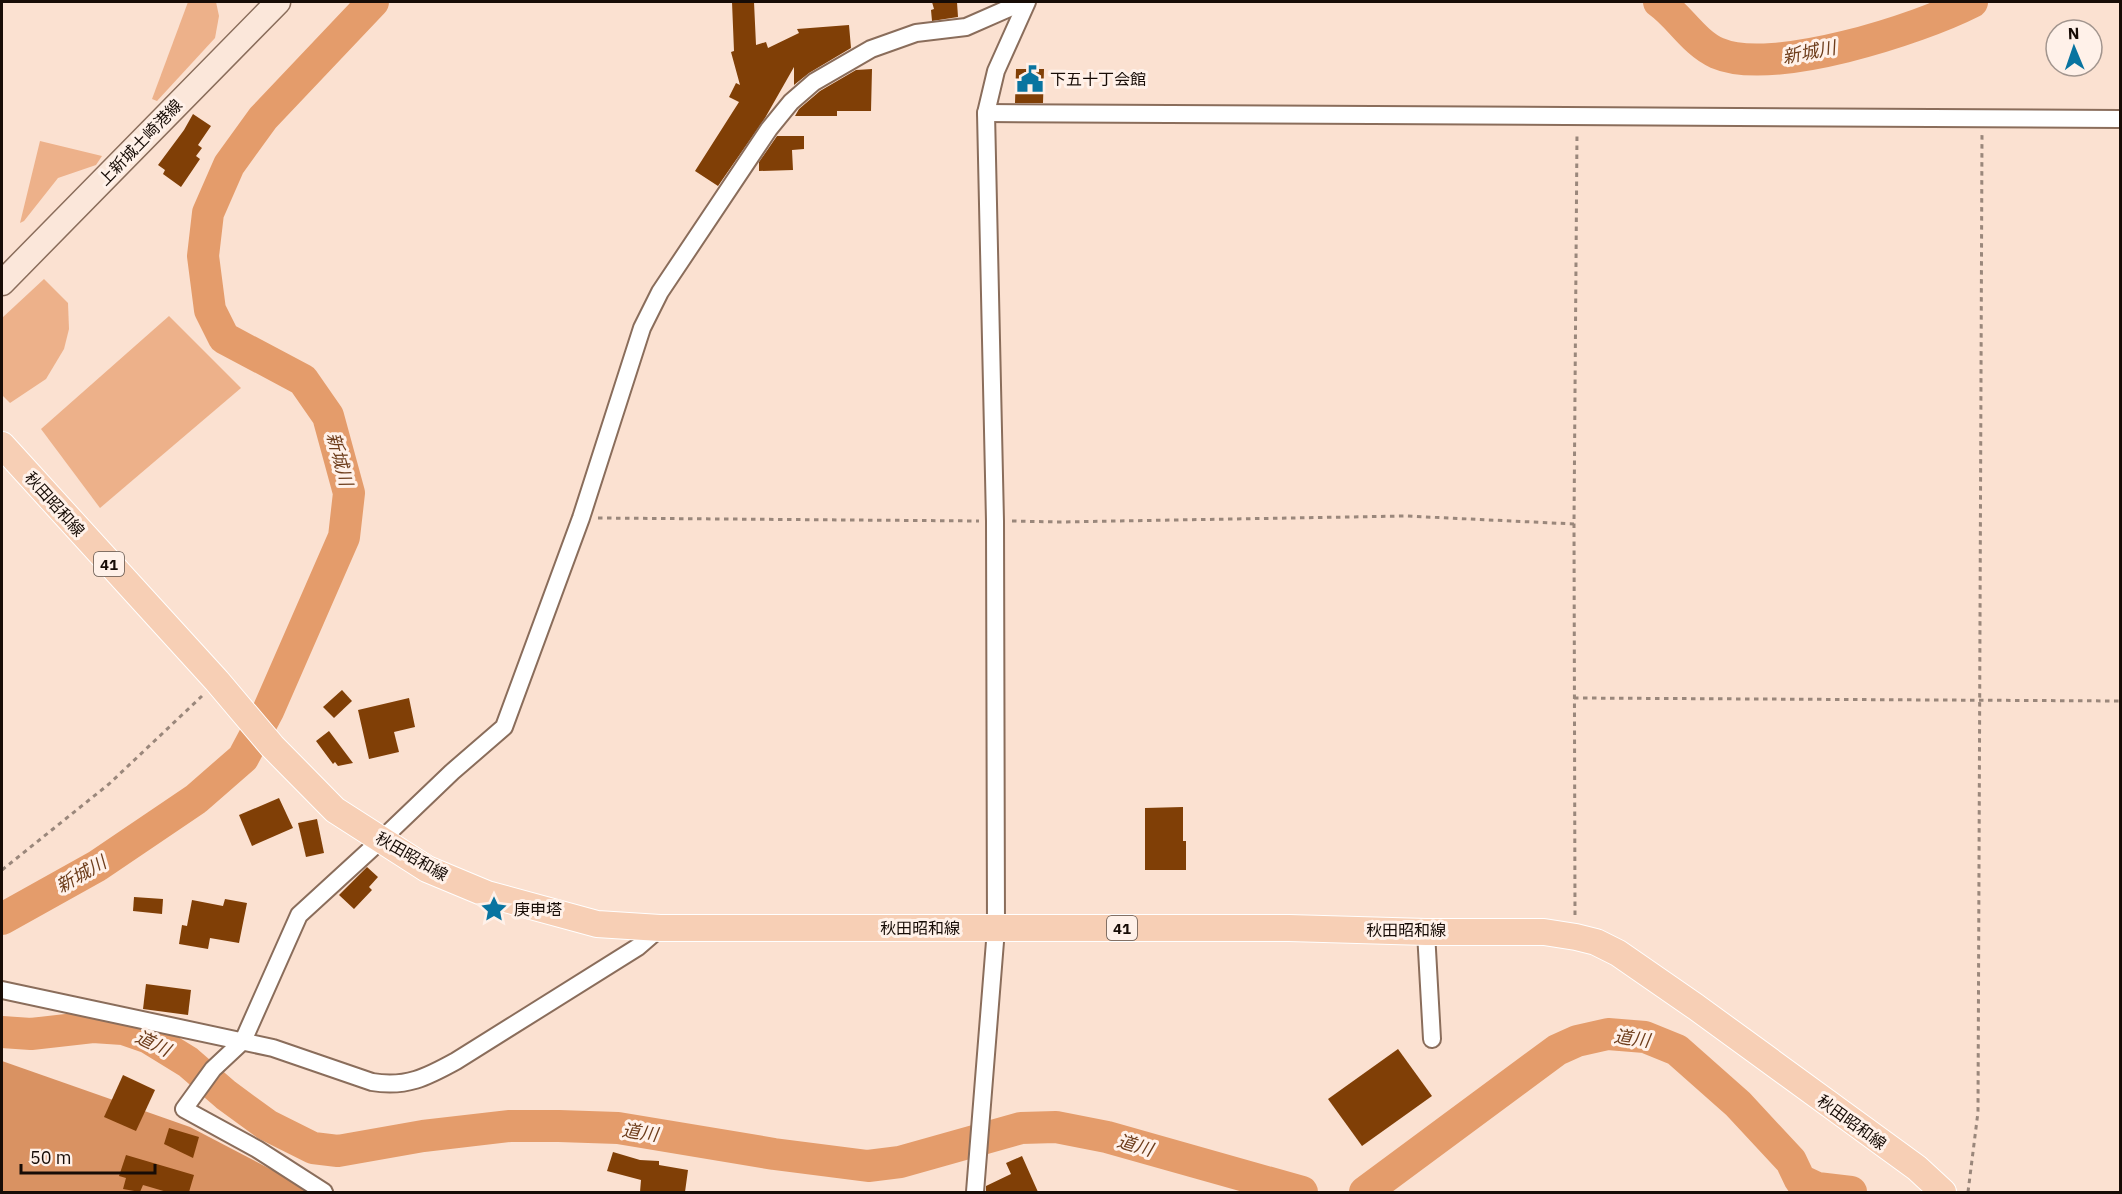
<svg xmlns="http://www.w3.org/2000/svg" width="2122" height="1194" font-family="'IBM Plex Sans','Noto Sans JP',sans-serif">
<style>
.green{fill:#edb18a}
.forest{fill:#d99262}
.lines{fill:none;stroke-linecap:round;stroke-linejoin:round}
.river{stroke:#e49c6b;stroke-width:32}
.building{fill:#803f06}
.street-casing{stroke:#8a6d5b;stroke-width:20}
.secondary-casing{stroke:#8a6d5b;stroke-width:27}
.primary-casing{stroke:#fff;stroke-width:28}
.path{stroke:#9a877b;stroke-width:3;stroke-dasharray:4.5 4.5;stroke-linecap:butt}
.street{stroke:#fff;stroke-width:16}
.secondary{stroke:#fbe7da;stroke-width:24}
.primary{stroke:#f7cfb5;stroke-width:26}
.labels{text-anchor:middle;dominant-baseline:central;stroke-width:6;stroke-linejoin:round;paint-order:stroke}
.shield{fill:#fff1e9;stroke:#5d514a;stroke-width:1.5}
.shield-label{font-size:15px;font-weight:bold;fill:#170c06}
.poi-label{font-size:16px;fill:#170c06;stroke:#fff1e9;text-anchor:start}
.street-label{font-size:16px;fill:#170c06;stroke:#fff1e9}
.water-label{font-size:18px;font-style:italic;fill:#6e3d1b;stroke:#fff1e9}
</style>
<rect width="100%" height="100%" fill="#fbe1d1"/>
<g class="green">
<polygon points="188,2 216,2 219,16 215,38 157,101 152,99"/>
<polygon points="40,141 102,156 96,165 58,178 24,221 20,223"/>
<polygon points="44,279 68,303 69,329 64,349 46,379 10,403 2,395 2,318"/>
<polygon points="169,316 241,388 100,508 41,429"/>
</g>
<polygon class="forest" points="2,1061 190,1127 314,1192 2,1192"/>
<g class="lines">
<g class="river">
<path d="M1659,2C1679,16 1694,43 1717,53C1772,77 1919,29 1972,2"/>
<polyline points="2,919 97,866 196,799 243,758 268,711 344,537 349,493 328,416 303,380 224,338 210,310 203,256 208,213 229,165 263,118 373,2"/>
<polyline points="2,1032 31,1034 93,1027 123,1029 149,1038 188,1062 226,1095 267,1125 313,1148 338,1151 423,1136 510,1126 559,1126 618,1128 774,1154 868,1166 900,1162 1021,1128 1056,1127 1107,1137 1302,1192"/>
<polyline points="1365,1192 1557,1050 1577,1041 1608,1034 1645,1037 1677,1050 1738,1104 1791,1161 1800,1180 1817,1188 1851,1192"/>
</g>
</g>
<g class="building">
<polygon points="732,2 754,2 756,45 766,42 768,48 799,33 797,29 849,25 851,48 809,73 794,85 794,67 765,118 718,186 695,171 739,102 729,97 736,83 740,85 731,52 734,51"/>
<polygon points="932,2 957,2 958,17 932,21 931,10 934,9"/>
<polygon points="872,69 871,111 837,111 837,116 795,116 799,109 820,91 856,70"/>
<polygon points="1016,69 1044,69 1043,103 1015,103"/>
<polygon points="193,114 211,126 198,145 202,148 196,156 200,159 181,187 163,174 165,170 158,165 184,130"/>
<polygon points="777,136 804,136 804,149 792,150 793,170 759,171 759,162"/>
<polygon points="342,690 352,701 334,718 323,707"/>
<polygon points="409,698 415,727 394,732 399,752 369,759 358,710"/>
<polygon points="329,731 353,763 338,766 335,762 333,764 316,741"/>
<polygon points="279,798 293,828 252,846 239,815"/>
<polygon points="1183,807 1183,841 1186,841 1186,870 1145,870 1145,808"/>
<polygon points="317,819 324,853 306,857 298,823"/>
<polygon points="367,867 378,877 369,887 372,890 354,909 339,895"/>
<polygon points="134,897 163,899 162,914 133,911"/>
<polygon points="225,899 247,903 239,943 210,938 208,949 179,944 182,925 187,926 192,900 223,906"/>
<polygon points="146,984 191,990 188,1015 143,1009"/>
<polygon points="1398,1049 1432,1096 1362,1146 1328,1099"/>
<polygon points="123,1075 155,1090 136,1131 104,1117"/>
<polygon points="169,1128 199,1137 193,1158 164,1144"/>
<polygon points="613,1152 640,1160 659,1161 659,1165 688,1170 685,1192 640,1192 641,1180 607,1171"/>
<polygon points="126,1155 194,1175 189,1192 167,1192 143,1185 140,1192 123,1189 126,1178 119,1176"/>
<polygon points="1022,1156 1038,1192 986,1192 986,1186 1011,1174 1006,1163"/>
</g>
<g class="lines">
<defs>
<g id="street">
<polyline points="986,113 2120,119"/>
<polyline points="1426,932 1432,1039"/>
<path d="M2,990L273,1048L372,1082C406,1088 427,1077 456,1061L638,947L660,928"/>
<polyline points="324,1192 257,1149 184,1109 213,1069 243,1041 299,915 382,839 452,772 504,727 581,518 642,328 660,292 769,129 791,102 814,82 871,49 916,33 966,27 1023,2"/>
<polyline points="975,1192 996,929 995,521 986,113 996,71 1027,2"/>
</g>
<polyline id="secondary" points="2,283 278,2"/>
<polyline id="primary" points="2,445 217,681 272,746 335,810 427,869 487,894 597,924 660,928 1289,928 1426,932 1544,932 1576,937 1596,942 1618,953 1696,1007 1917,1168 1943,1192"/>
</defs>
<use href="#street" class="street-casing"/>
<use href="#secondary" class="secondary-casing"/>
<use href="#primary" class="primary-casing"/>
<g class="path">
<polyline points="598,518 979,521"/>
<polyline points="1012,521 1059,522 1406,516 1574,524"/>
<polyline points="1574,698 2120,701"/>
<polyline points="2,870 109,784 202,696"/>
<polyline points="1575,915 1574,524 1577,133"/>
<polyline points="1968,1192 1978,1112 1982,135"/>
</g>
<use href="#street" class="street"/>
<use href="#secondary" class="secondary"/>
<use href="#primary" class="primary"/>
</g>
<defs>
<symbol id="civic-bare" viewBox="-9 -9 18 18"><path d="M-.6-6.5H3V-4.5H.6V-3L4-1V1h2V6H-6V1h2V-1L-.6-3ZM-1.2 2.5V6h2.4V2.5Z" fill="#0974a0" stroke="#fff1e9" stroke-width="2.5" paint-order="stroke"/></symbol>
<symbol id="sight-bare" viewBox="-9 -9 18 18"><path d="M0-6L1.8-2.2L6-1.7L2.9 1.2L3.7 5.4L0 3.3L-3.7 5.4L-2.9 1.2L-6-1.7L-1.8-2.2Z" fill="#0974a0" stroke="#fff1e9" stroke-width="2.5" paint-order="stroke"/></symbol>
</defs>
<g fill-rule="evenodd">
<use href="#civic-bare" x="1011" y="60" width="38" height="38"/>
<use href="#sight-bare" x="475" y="890" width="38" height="38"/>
</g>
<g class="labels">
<g class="shield">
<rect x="94" y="552" width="30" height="24" rx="4.5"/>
<rect x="1107" y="916" width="30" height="24" rx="4.5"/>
</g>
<g class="shield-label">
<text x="109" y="564">41</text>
<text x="1122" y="928">41</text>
</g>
<g class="poi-label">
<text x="1050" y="79">下五十丁会館</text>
<text x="514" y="909">庚申塔</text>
</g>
<g class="street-label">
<text transform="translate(140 142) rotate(-46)">上新城土崎港線</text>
<text transform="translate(55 504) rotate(48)">秋田昭和線</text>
<text transform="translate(412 856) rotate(30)">秋田昭和線</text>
<text x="920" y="928">秋田昭和線</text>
<text x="1406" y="930">秋田昭和線</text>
<text transform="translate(1852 1122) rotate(36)">秋田昭和線</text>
</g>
<g class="water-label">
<text transform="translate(1809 52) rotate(-11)">新城川</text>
<text transform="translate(340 459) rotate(75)">新城川</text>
<text transform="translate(81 874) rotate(-30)">新城川</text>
<text transform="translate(1632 1038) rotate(8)">道川</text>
<text transform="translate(153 1043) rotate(26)">道川</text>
<text transform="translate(640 1132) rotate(8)">道川</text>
<text transform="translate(1135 1145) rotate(16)">道川</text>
</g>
</g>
<rect width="2122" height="1194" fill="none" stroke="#170c06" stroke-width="6"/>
<g transform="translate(2074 48) rotate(358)"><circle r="28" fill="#fff1e9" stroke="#a2958e" stroke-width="1.5"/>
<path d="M0-4.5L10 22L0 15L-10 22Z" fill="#0974a0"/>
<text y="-9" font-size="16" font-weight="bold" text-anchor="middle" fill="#170c06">N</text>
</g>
<path d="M21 1164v9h134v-9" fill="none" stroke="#170c06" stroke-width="3"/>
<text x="30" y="1164" font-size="18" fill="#170c06" stroke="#fff1e9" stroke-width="4.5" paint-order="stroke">50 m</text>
</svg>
